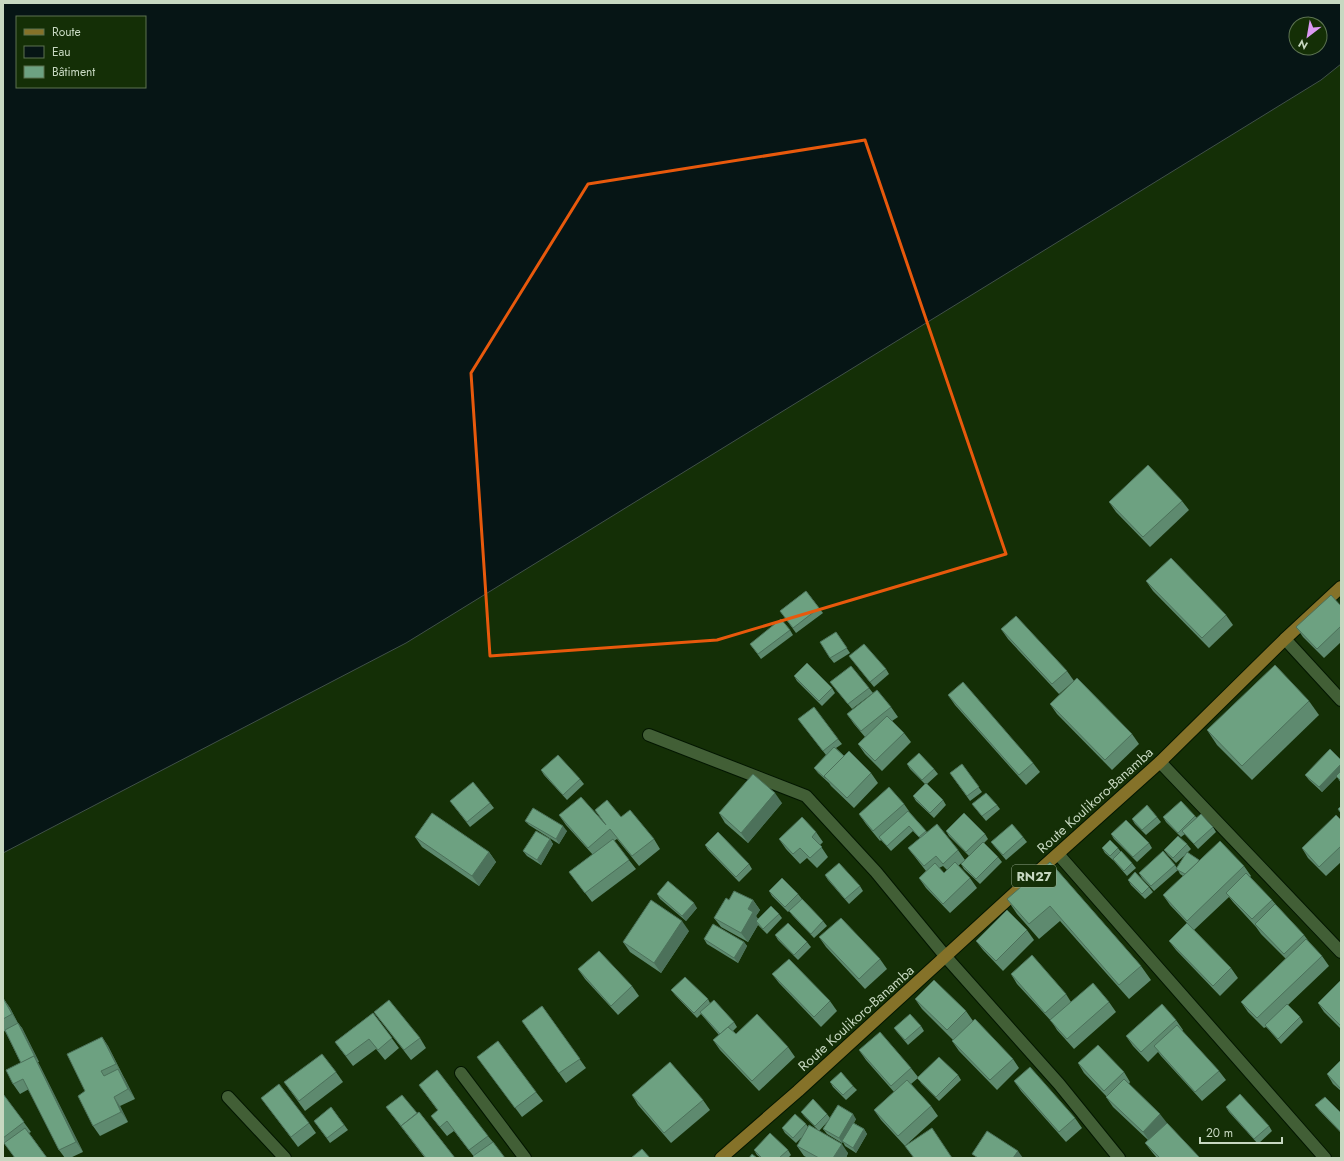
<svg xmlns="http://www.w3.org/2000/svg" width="1344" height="1161" font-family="Jost,sans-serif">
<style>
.water{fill:#061515;stroke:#405049;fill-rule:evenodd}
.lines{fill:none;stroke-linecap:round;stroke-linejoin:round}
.minor-casing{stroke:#031600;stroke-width:14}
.primary-casing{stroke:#031600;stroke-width:14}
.minor{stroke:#425f36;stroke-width:12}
.primary{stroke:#857229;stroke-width:12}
.wall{fill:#5e8a6f;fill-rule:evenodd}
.shaded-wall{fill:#4c715a}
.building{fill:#6da181;stroke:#4c715a}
.marked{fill:none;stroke:#e8590c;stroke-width:3;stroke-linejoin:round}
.labels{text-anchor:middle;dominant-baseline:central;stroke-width:4;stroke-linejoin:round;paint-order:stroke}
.shield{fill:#142f06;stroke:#91a589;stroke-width:1}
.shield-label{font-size:13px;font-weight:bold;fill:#c7d8c1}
.street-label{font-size:14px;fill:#c7d8c1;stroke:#142f06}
</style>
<rect width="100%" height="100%" fill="#142f06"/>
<path class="water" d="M3,3H1341V64L1321,80L406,643L3,853ZM17,17H145V87H17ZM1296,24H1320V48H1296Z"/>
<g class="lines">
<defs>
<g id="minor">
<polyline points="1285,639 1341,700"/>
<polyline points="649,735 806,796 876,872 946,957 1059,1084 1119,1158"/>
<polyline points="1160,762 1341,952"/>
<polyline points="1058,854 1325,1158"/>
<polyline points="461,1073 525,1158"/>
<polyline points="228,1097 285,1158"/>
</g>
<g id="primary">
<polyline points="1033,876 1160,762 1285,639 1341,587"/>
<polyline points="721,1158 798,1091 1018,890"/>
</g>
</defs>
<use href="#minor" class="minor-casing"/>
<use href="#primary" class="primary-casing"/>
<use href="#minor" class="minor"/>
<use href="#primary" class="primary"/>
</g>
<g class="wall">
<polygon points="1182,501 1189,510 1150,547 1116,512 1109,502"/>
<polygon points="1146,581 1226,615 1233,625 1209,648 1153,591"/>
<polygon points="806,591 823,613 796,633 780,611"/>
<polygon points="1341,606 1341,642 1324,658 1303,637 1296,627"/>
<polygon points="1001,629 1067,671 1074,681 1059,694 1008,639"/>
<polygon points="790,630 793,635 761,659 750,644"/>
<polygon points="836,632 850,653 834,663 830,658"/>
<polygon points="849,656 886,669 889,674 874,687"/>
<polygon points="794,676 832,688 835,693 822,706 797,681"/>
<polygon points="830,682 869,688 873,693 852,709"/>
<polygon points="948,695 1033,763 1040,772 1026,785 955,705"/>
<polygon points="1309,701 1319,715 1252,780 1217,745 1207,730"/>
<polygon points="1050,704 1132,734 1139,744 1112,770 1057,714"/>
<polygon points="891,707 898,717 892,721 904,733 911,742 882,771 865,754 858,744 865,737 854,724 847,714"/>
<polygon points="802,724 838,739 842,744 836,748 844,756 871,773 878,783 854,808 831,786 829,783 818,773 814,768 826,755"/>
<polygon points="1341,760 1341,783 1337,777 1322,792 1309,780 1305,775"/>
<polygon points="907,764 934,769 938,774 927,784 943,800 946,805 934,818 916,801 913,796 925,784 910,769"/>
<polygon points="962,764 982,792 970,801 950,773"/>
<polygon points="541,770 580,779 584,784 567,800 544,775"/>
<polygon points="450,801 490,803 494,808 470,827"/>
<polygon points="782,803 748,843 725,823 719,813"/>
<path d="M904,804L911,814L927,832L958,850L965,860L969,856L949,836L946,831L985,834L988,839L984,843L998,857L1002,862L980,884L964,869L961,864L965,860L958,866L970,878L977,888L950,913L926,888L919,878L926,871L915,857L908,848L920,838L913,831L891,851L881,840L880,841L866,824L859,814ZM943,866L947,870L944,873L939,868Z"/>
<polygon points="972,804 997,805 1000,809 986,821"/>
<polygon points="559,815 604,823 621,817 654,839 660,849 639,866 617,839 614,841 636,869 592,902 569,872 593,855 566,825"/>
<polygon points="1195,816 1197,818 1213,827 1216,832 1198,849 1185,834 1181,837 1166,822 1163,817"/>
<polygon points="1157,817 1161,822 1146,835 1135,824 1132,819"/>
<polygon points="1341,820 1341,862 1326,876 1308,858 1302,848"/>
<polygon points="525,821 567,831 559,844 529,825"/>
<polygon points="816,832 823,842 820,845 828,857 817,868 807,858 800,864 786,849 779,839"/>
<polygon points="1111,834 1149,843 1152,848 1137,862 1114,839"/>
<polygon points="415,837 489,852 496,862 479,886 422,847"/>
<polygon points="1023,837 1027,842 1006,860 995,847 991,842"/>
<polygon points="550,839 553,844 541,865 527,856 523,851"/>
<polygon points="1187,844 1191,849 1187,853 1199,860 1244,866 1251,876 1250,877 1272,900 1278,907 1304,935 1310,943 1322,956 1329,966 1288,1005 1300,1017 1303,1022 1281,1044 1269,1030 1266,1027 1264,1028 1248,1012 1241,1002 1286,959 1261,934 1256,927 1233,902 1229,897 1194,930 1231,968 1238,978 1220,996 1176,950 1169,941 1187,923 1170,905 1163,895 1183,876 1180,874 1178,870 1154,891 1142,878 1139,873 1175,865 1177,868 1185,855 1176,863 1168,855 1164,850"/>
<polygon points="705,845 749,864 752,869 739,882 708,850"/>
<polygon points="1102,848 1118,848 1121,852 1132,863 1136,868 1127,876 1114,861 1105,853"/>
<polygon points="1050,862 1141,966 1151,980 1129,999 1060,921 1039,939 1017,914 1007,899"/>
<polygon points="825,875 860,886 863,891 849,904 828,880"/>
<polygon points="1128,880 1149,887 1153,892 1145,899 1131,885"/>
<polygon points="769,891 798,894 802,899 823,921 827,926 814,938 793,916 789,911 788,912 772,896"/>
<polygon points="657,894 697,908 686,921 660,899"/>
<polygon points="729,900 753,900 760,910 756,916 758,919 779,914 782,918 767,934 758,925 748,942 721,927 714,918"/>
<polygon points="1027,930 1034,940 1003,971 983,950 976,941"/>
<polygon points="689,931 661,973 630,952 623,942"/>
<polygon points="775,935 807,942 811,947 798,960 778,940"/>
<polygon points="819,937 880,959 887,969 865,989 826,947"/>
<polygon points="704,939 744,942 747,946 738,963 707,944"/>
<polygon points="578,969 632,986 639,996 618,1015 585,979"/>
<polygon points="772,974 830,1001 837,1011 821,1027 779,983"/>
<polygon points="1011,974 1066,994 1071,1002 1109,1002 1116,1012 1074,1049 1057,1030 1052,1022 1017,984"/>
<polygon points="1341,980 1341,1029 1324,1012 1318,1003"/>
<polygon points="671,990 708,999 710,1003 734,1022 737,1027 733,1031 736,1034 788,1047 795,1057 759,1091 720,1050 713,1040 719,1035 701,1014 697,1018 675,995"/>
<polygon points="3,998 10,1008 18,1023 22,1028 39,1062 38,1062 83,1152 70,1158 65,1158 59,1150 29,1089 20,1094 13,1084 21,1063 5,1031 3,1032"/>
<polygon points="915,999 966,1011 973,1021 1013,1059 1019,1068 997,1090 959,1051 952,1041 953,1040 922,1009"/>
<polygon points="542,1006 586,1068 566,1083 522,1021"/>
<polygon points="374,1012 420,1038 426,1048 411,1060"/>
<polygon points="373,1013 399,1048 385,1060 376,1049 353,1066 335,1042"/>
<polygon points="1176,1020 1183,1030 1182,1031 1219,1071 1226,1080 1202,1101 1161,1056 1158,1052 1148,1062 1133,1046 1126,1036"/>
<polygon points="921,1026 924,1031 908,1045 897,1032 894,1028"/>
<polygon points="102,1037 108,1046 135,1099 120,1106 128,1122 100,1136 93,1126 85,1091"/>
<polygon points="859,1050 911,1068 918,1077 958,1075 961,1080 939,1101 921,1083 918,1078 911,1084 931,1106 938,1116 905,1146 881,1120 874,1110 894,1092 866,1060"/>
<polygon points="477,1057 536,1092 543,1101 522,1117"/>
<polygon points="1341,1060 1341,1091 1333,1084 1327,1074"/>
<polygon points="1078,1063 1124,1072 1130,1082 1129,1084 1200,1158 1157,1158 1152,1152 1145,1143 1148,1140 1113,1107 1106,1097 1107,1097 1084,1073"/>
<polygon points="336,1072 343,1082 305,1111 284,1082"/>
<polygon points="1014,1081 1075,1118 1082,1128 1066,1142 1021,1091"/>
<polygon points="830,1082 853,1086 857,1090 846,1100 833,1087"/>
<polygon points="419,1085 488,1136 493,1142 475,1158 454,1131 447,1136 438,1125 431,1116 438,1111"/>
<polygon points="3,1094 31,1132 29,1133 47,1158 15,1158 4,1143 3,1141"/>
<polygon points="632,1095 703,1100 710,1110 671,1143 638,1105"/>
<polygon points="261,1098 309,1123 316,1133 298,1147"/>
<polygon points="1315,1105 1341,1113 1341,1133 1319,1110"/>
<polygon points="331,1107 348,1130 330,1143 314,1121"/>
<polygon points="386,1107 417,1113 419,1112 455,1158 425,1158"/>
<polygon points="1226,1107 1269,1126 1272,1131 1258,1144 1229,1112"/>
<polygon points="801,1112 827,1114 830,1118 856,1119 854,1123 864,1129 867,1134 856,1153 845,1146 843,1142 842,1143 827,1134 823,1129 829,1120 819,1131 848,1153 846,1158 808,1158 804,1156 797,1146 802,1137 796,1143 785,1133 782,1128 806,1124 808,1127 818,1130 804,1116"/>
<polygon points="754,1150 788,1150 791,1155 788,1158 761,1158 757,1155"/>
</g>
<g class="shaded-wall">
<polygon points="1341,764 1341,772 1322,792 1319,787"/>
<polygon points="775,793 782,803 748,843 741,833"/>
<polygon points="563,826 567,831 559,844 556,839"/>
<polygon points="550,839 553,844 541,865 537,860"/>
<polygon points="489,852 496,862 479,886 472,876"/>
<polygon points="753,900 760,910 756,916 760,922 756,921 758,925 748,942 741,933 748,909"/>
<polygon points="694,903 697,908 686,921 682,916"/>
<polygon points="682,921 689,931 661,973 654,963"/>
<polygon points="744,942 747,946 738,963 734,958"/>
<polygon points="3,998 10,1008 18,1024 12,1014"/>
<polygon points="18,1023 22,1028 39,1062 35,1057"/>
<polygon points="102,1037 108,1046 122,1074 116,1064"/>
<polygon points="34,1056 40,1066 83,1152 76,1142"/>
<polygon points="118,1069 125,1079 135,1099 128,1089"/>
<polygon points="114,1097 120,1106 128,1122 121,1112"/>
<polygon points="853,1114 856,1119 842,1143 839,1138"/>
<polygon points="1160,1114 1167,1123 1150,1142 1143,1132"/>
<polygon points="864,1129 867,1134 856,1153 853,1148"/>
<polygon points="842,1144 848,1153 846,1158 833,1158"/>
<polygon points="1018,1151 1023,1158 1013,1158"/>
</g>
<g class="building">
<polygon points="1148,465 1182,501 1143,537 1109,502"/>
<polygon points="1171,558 1226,615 1202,638 1146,581"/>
<polygon points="806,591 819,608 793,628 780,611"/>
<polygon points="1331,595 1341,606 1341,626 1317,649 1296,627"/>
<polygon points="1016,616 1067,671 1052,684 1001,629"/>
<polygon points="781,619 790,630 758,654 750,644"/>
<polygon points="836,632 847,648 830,658 820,642"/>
<polygon points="864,644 886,669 870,682 849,656"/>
<polygon points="807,663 832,688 819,701 794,676"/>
<polygon points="1275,665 1309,701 1242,766 1207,730"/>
<polygon points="851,666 869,688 848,704 830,682"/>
<polygon points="1077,678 1132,734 1105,760 1050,704"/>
<polygon points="963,682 1033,763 1019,775 948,695"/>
<polygon points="877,690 891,707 861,731 847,714"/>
<polygon points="814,707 838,739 823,751 798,719"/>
<polygon points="887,716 904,733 875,761 858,744"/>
<polygon points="834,747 844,756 824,776 826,778 825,778 814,768"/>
<polygon points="1330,749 1341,760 1341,764 1319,787 1305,775"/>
<polygon points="849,751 871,773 847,798 824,776"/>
<polygon points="919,753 934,769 922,780 907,764"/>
<polygon points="558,755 580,779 563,795 541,770"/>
<polygon points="962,764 979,787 967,796 950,773"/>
<polygon points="1341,771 1341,781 1336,776"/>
<polygon points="753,774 775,793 741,833 719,813"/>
<polygon points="473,782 490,803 467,822 450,801"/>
<polygon points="926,783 943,800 930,813 913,796"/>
<polygon points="889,787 904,804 873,831 859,814"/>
<polygon points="986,793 997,805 982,816 972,804"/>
<polygon points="581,797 606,825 595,810 607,800 621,817 630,810 654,839 632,856 610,829 588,848 559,815"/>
<polygon points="1181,801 1195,816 1178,833 1163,817"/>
<polygon points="1147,805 1157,817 1142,830 1132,819"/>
<polygon points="1341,806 1341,813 1338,809"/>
<polygon points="533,808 563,826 556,839 525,821"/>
<polygon points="908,811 926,831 919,837 909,826 887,846 879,837"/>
<polygon points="432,813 489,852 472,876 415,837"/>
<polygon points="964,813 985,834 966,852 946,831"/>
<polygon points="1201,814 1213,827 1194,844 1182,831"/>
<polygon points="1336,815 1341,820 1341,846 1319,867 1302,848"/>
<polygon points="802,817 816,832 812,837 822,847 810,858 800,848 793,854 779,839"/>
<polygon points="1126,820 1149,843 1133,857 1111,834"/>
<polygon points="937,824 958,850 943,864 936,856 924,866 908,848"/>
<polygon points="1012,824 1023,837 1003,855 991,842"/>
<polygon points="536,831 550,839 537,860 523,851"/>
<polygon points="718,832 749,864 736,877 705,845"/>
<polygon points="1178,836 1187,844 1173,858 1164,850"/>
<polygon points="613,839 629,860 585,893 569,872"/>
<polygon points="1110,840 1118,848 1110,856 1102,848"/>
<polygon points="1220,841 1244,866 1187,921 1163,895"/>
<polygon points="983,842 998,857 976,879 961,864"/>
<polygon points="1121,851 1132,863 1124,871 1113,859"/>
<polygon points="1163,851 1175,865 1151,886 1139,873"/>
<polygon points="1187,852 1199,860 1198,862 1185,874 1176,869"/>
<polygon points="955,862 970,878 943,904 919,878 935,863 944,873"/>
<polygon points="1050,862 1141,966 1119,985 1050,906 1029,924 1007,899"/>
<polygon points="839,863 860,886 845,899 825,875"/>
<polygon points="1135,872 1149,887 1142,894 1128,880"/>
<polygon points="1246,873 1272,900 1252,919 1226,893"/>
<polygon points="782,878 798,894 785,907 769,891"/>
<polygon points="668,881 694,903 682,916 657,894"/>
<polygon points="734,891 753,900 748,909 753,912 741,933 714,918 726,898 729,900"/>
<polygon points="802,899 823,921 811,934 789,911"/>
<polygon points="651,900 682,921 654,963 623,942"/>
<polygon points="1275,904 1304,935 1284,954 1255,924"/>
<polygon points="771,906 779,914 763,929 756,921"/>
<polygon points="1007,910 1027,930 996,961 976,941"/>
<polygon points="841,918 880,959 859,979 819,937"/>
<polygon points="788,923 807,942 794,955 775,935"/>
<polygon points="1187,923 1231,968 1213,986 1169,941"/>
<polygon points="713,924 744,942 734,958 704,939"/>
<polygon points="1306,939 1322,956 1257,1018 1241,1002"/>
<polygon points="599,951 632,986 611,1006 578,969"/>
<polygon points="1032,955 1066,994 1045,1013 1011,974"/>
<polygon points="789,959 830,1001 814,1017 772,974"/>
<polygon points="685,977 708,999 694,1013 671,990"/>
<polygon points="934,980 966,1011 947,1030 915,999"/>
<polygon points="1341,980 1341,1026 1318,1003"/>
<polygon points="1093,983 1109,1002 1067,1039 1050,1020"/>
<polygon points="3,998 12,1014 3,1019"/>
<polygon points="389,1000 420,1038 404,1050 374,1012"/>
<polygon points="714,1000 734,1022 720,1034 700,1012"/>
<polygon points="1162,1004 1176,1020 1141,1052 1126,1036"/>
<polygon points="1287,1004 1300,1017 1278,1039 1265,1025"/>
<polygon points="542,1006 580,1059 559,1073 522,1021"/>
<polygon points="373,1013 392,1038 378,1050 369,1039 346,1056 335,1042"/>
<polygon points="757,1014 788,1047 752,1081 713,1040 728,1027 736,1034"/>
<polygon points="910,1014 921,1026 905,1040 894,1028"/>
<polygon points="975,1019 1013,1059 990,1080 952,1041"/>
<polygon points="18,1023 35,1057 34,1057 34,1056 21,1063 5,1030"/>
<polygon points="1177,1025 1219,1071 1195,1092 1154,1046"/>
<polygon points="880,1032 911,1068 891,1086 859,1050"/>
<polygon points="102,1037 116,1064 101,1071 104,1076 118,1069 128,1089 114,1097 121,1112 93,1126 78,1096 85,1091 67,1054"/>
<polygon points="498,1041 536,1092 515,1108 477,1057"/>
<polygon points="1098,1045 1124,1072 1104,1091 1078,1063"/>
<polygon points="322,1054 336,1072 299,1101 284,1082"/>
<polygon points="34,1056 76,1142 59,1150 23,1079 13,1084 6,1070"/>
<polygon points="939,1057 958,1075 936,1097 917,1078"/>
<polygon points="1341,1060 1341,1089 1327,1074"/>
<polygon points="670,1062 703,1100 664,1133 632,1095"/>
<polygon points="1030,1067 1075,1118 1059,1132 1014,1081"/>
<polygon points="437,1070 488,1136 469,1150 447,1121 440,1127 431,1116 438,1110 419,1085"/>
<polygon points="841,1072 853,1086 843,1095 830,1082"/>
<polygon points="1124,1079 1160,1114 1143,1132 1106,1097"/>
<polygon points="907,1080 931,1106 898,1136 874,1110"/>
<polygon points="279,1084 309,1123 291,1137 261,1098"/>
<polygon points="3,1094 24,1122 3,1138"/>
<polygon points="1240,1094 1269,1126 1254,1139 1226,1107"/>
<polygon points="402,1095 417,1113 401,1126 402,1127 386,1107"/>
<polygon points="1325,1097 1341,1113 1341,1132 1315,1105"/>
<polygon points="813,1099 827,1114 815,1126 801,1112"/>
<polygon points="838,1105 853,1114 839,1138 823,1129"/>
<polygon points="331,1107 344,1125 327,1138 314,1121"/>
<polygon points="419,1112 455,1158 426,1158 401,1126"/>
<polygon points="795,1114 806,1124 793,1138 782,1128"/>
<polygon points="853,1123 864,1129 853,1148 842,1141"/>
<polygon points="1167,1123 1200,1158 1160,1158 1145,1143"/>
<polygon points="809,1125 842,1144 833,1158 819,1158 797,1146"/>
<polygon points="25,1128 47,1158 15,1158 4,1143"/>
<polygon points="932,1128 952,1158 914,1158 905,1146"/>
<polygon points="987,1131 1018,1151 1013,1158 978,1158 972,1154"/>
<polygon points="770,1133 788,1150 779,1158 762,1158 754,1150"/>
<polygon points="493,1142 505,1158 475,1158 473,1156"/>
<polygon points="642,1149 650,1158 631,1158"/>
<polygon points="752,1154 757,1158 749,1158"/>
</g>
<path class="marked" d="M865,140L1006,554L717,640L490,656L471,373L588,184Z"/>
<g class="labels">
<rect class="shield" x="1012" y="865" width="44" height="22" rx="3"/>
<g class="shield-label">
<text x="1034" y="876">RN27</text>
</g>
<g class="street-label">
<text transform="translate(1095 800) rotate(-42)">Route Koulikoro-Banamba</text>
<text transform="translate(856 1018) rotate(-42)">Route Koulikoro-Banamba</text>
</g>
</g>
<rect width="1344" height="1161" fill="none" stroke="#c7d8c1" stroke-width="8"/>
<rect x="16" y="16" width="130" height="72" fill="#142f06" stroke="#5c7351"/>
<rect x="24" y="29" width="20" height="6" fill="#857229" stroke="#5c7351"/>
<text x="52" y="36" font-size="12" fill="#c7d8c1">Route</text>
<rect x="24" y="46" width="20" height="12" fill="#061515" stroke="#5c7351"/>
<text x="52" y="56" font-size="12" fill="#c7d8c1">Eau</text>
<rect x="24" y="66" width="20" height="12" fill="#6da181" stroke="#5c7351"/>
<text x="52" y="76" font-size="12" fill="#c7d8c1">Bâtiment</text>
<g transform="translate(1308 36) rotate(211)"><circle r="19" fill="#142f06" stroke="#5c7351"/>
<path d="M0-3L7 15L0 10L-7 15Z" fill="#dc99f4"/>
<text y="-6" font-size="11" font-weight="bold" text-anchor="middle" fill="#c7d8c1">N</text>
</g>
<path d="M1200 1137v6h82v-6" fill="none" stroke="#c7d8c1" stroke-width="2"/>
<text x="1206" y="1137" font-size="12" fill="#c7d8c1" stroke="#142f06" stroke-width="3" paint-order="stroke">20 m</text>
</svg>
